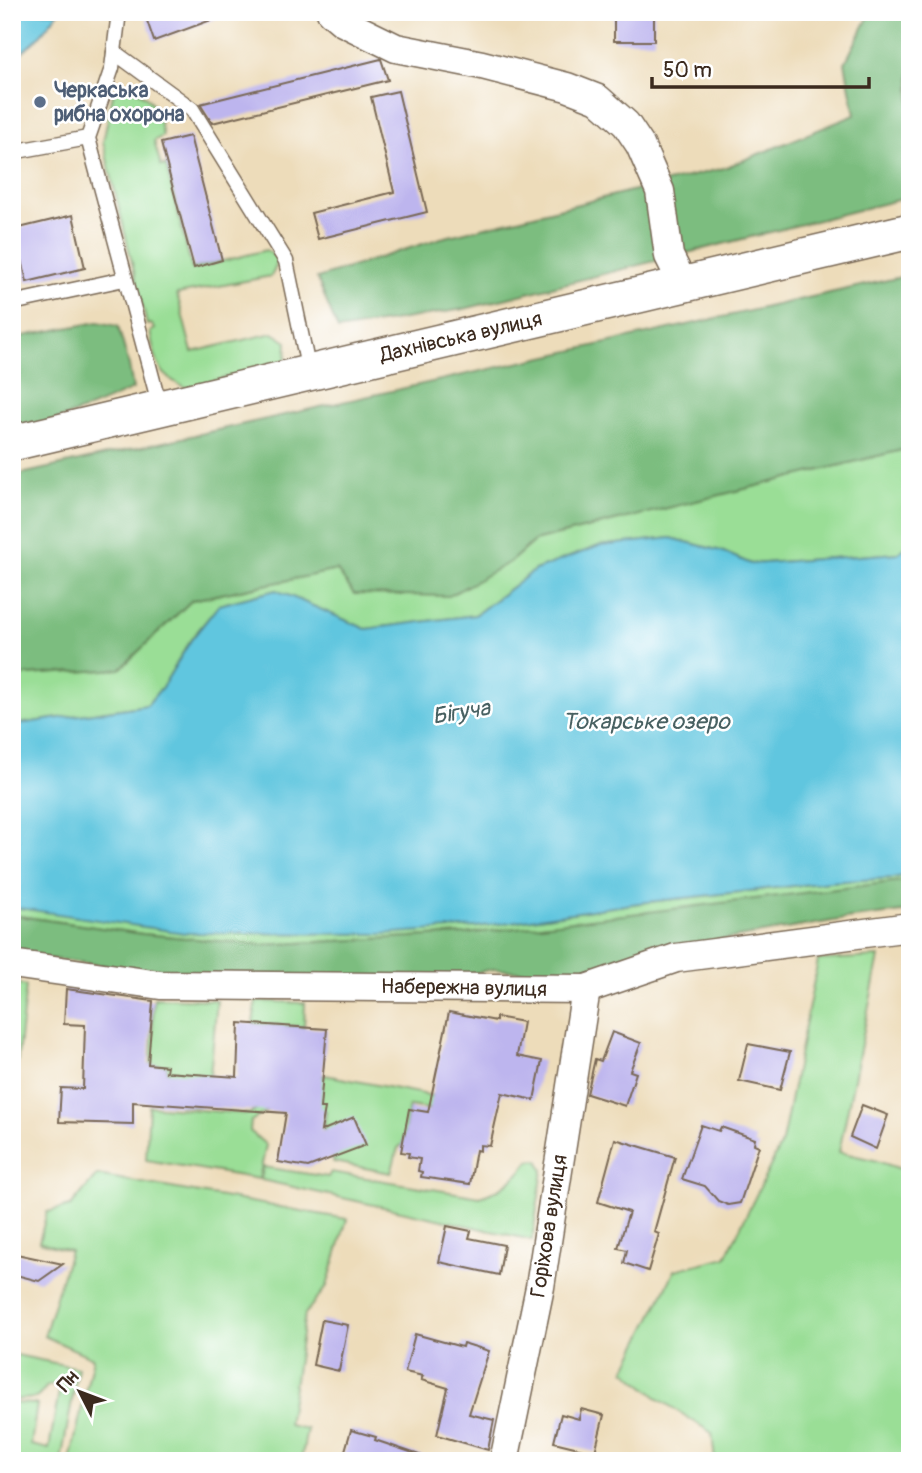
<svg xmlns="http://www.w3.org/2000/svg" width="922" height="1473" font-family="Pangolin,sans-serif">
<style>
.green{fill:#9ade96;stroke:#6a845a;stroke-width:2}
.forest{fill:#7bbd7f;stroke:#5b744e;stroke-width:2}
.water{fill:#61c6df;stroke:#4e787e;stroke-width:2}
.building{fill:#bdb5ee}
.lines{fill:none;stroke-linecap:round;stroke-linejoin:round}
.service-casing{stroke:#796855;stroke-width:17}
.minor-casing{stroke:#796855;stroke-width:31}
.tertiary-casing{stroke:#796855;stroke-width:38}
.service{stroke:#fff;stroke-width:14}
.minor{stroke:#fff;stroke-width:28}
.tertiary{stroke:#fff;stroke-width:35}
.service-dot{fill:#5c6f8a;stroke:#fff;stroke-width:2.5}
.labels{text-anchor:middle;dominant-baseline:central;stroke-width:5;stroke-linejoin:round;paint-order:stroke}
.service-label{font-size:21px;font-weight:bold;fill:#4e5e75;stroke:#fff;text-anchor:start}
.street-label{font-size:21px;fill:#3b2a1e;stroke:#fff}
.water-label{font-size:23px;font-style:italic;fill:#486162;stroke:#fff}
</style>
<rect width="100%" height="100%" fill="#fff"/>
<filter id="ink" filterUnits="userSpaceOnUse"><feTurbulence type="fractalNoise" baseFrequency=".0143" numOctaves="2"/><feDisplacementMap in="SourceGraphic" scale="14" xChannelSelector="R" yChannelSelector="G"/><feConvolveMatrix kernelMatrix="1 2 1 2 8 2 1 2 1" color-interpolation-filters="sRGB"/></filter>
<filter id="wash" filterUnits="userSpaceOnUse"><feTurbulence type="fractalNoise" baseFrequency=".00686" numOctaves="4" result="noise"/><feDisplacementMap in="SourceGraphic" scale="28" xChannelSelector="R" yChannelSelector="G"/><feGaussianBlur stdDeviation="1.57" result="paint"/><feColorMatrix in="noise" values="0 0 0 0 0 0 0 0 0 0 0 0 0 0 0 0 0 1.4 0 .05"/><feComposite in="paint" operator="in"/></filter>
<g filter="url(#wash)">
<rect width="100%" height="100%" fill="#eddcba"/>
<g class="green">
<path d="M123,86C151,92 158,109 163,136L154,141L161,166L166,165L192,269L266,250L276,257C278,264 275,270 271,276L177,294L192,352L273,333L287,342L286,362L186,388C156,375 156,361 150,332L155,329L151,324L147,325L103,142L113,94Z"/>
<polygon points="910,448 910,544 898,553 751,564 721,551 671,538 599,546 535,570 475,615 366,629 276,590 219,605 191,639 163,686 147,705 12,725 12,676 120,669 192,600 337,570 354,594 510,562 534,541"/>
<polygon points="910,874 910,880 900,883 466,934 261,945 143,934 12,915 12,907 44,911 477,927 639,903 830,882 893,878"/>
<polygon points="879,957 839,1152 874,1160 910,1172 910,1461 715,1461 712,1433 659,1399 625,1370 675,1270 726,1257 782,1142 818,960"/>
<polygon points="12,982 26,986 13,1101 12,1100"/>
<polygon points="154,998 217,1000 210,1076 200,1075 198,1107 179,1105 181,1078 166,1077 167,1066 151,1065"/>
<polygon points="256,1001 305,1003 304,1027 253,1024"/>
<polygon points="325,1075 496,1108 494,1120 409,1106 403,1144 398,1148 391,1173 333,1162 333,1153 321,1147 326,1111 285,1101 251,1121 250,1131 266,1145 259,1179 146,1160 149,1106 249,1114"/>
<path d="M538,1160L543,1170L532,1240L261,1180L263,1167L328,1177L331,1172L480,1197C503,1189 515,1180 529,1161Z"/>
<polygon points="97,1175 347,1219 327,1286 305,1314 288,1425 307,1429 301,1461 70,1461 93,1358 44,1336 70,1251 39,1242 47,1212 71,1206"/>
<path d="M12,1354L78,1368L61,1461H12V1403L37,1404L31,1445L49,1449L59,1391L57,1386C44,1381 45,1393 36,1398L12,1400Z"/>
</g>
<g class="forest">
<polygon points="871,12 910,12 910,197 464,309 338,330 317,278 441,238 724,168 855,115 845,63"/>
<polygon points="910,275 910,448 534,541 510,562 449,596 354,594 337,570 192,600 120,669 12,676 12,476"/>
<path d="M98,322L118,326L129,365L133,389C99,404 49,427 12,429V338Z"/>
<polygon points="910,880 910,911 845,919 619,957 577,976 493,969 439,981 181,975 12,954 12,915 143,934 261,945 466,934"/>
</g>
<g class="water">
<polygon points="12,12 59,12 38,38 12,61"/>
<polygon points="671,538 721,551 751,564 898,553 910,544 910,874 893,878 830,882 639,903 477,927 383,934 184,933 12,907 12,725 147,705 163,686 191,640 219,605 276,590 366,629 475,615 535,570 599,546"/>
</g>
<g id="blocks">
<g class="building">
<polygon points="144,12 224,12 225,15 154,41"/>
<rect x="614" y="12" width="40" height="29"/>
<polygon points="381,59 388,80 212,123 200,104"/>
<polygon points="398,91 427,212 318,239 311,213 394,192 371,97"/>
<polygon points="190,136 222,260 194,268 161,143"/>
<polygon points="73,215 85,268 27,282 15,229"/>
<polygon points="66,989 153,1001 148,1064 167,1066 166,1072 237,1077 239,1023 327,1029 320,1108 325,1108 321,1131 354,1117 366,1145 308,1167 278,1162 286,1113 133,1102 133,1124 59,1122 61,1088 83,1089 85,1025 64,1024"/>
<polygon points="449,1012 496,1021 496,1017 523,1022 517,1056 542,1061 534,1100 502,1093 490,1146 480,1145 480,1151 476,1150 470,1184 421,1177 422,1172 418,1171 420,1159 408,1157 409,1153 401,1152 409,1109 428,1112"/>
<polygon points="612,1032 641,1043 630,1071 636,1073 625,1106 587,1094 595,1059 601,1061"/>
<polygon points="748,1044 790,1052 780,1090 739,1081"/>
<polygon points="862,1105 888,1115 876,1149 850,1137"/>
<polygon points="701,1125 719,1131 721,1127 755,1139 754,1144 759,1146 740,1203 728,1205 718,1201 705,1186 682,1179"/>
<polygon points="615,1139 675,1157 654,1232 659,1234 648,1271 624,1263 627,1250 618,1248 629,1212 598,1202"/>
<polygon points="447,1226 471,1231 469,1238 504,1245 499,1275 439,1262"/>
<polygon points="12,1253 63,1264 39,1281 12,1274"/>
<polygon points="322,1320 348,1325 339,1371 313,1365"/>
<polygon points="415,1334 462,1347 463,1343 489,1351 469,1414 494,1420 488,1450 437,1435 448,1388 421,1380 423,1376 405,1372"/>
<polygon points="581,1409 604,1415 595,1452 554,1442 561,1414 579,1419"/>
<polygon points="351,1430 376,1437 375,1440 425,1457 424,1461 369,1461 344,1454"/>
</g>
</g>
</g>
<g filter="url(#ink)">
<use href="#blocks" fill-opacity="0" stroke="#796855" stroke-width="2"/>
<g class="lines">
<defs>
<g id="service">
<polyline points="119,12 112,68 88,138 160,407"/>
<polyline points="114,52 192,109 286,261 309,372"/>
<polyline points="12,152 88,138"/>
<polyline points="12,303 124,279"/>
</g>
<g id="minor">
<polyline points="331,12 343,22 396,48 482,65 567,87 598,99 626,124 640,145 660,191 669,256 683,284"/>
<polyline points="12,964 160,985 586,989 676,958 910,927"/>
<polyline points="504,1461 540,1287 586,989"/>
</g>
<polyline id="tertiary" points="12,443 910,231"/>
</defs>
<use href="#service" class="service-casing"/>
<use href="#minor" class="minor-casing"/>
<use href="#tertiary" class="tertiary-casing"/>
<use href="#service" class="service"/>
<use href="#minor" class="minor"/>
<use href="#tertiary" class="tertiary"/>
</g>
</g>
<circle class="service-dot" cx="40" cy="102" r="7"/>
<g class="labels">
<g class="service-label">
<text x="54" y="90">Черкаська<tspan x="54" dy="24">рибна охорона</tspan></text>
</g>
<g class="street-label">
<text transform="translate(461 337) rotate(-13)">Дахнівська вулиця</text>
<text transform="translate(464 988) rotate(1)">Набережна вулиця</text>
<text transform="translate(549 1226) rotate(-81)">Горіхова вулиця</text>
</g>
<g class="water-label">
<text transform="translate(461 712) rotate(-9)">Бігуча</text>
<text x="646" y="721">Токарське озеро</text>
</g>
</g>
<rect width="922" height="1473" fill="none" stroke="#fff" stroke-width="42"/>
<g transform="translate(80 1392) rotate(312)" stroke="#ffffff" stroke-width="5" paint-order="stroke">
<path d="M0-5L12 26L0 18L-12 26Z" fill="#3b2a1e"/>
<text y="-10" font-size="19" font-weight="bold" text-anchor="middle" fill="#3b2a1e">Пн</text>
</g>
<path d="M652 77v10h217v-10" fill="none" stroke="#3b2a1e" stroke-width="3.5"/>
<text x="663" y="77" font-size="21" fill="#3b2a1e" stroke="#ffffff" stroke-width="5" paint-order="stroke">50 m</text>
</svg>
